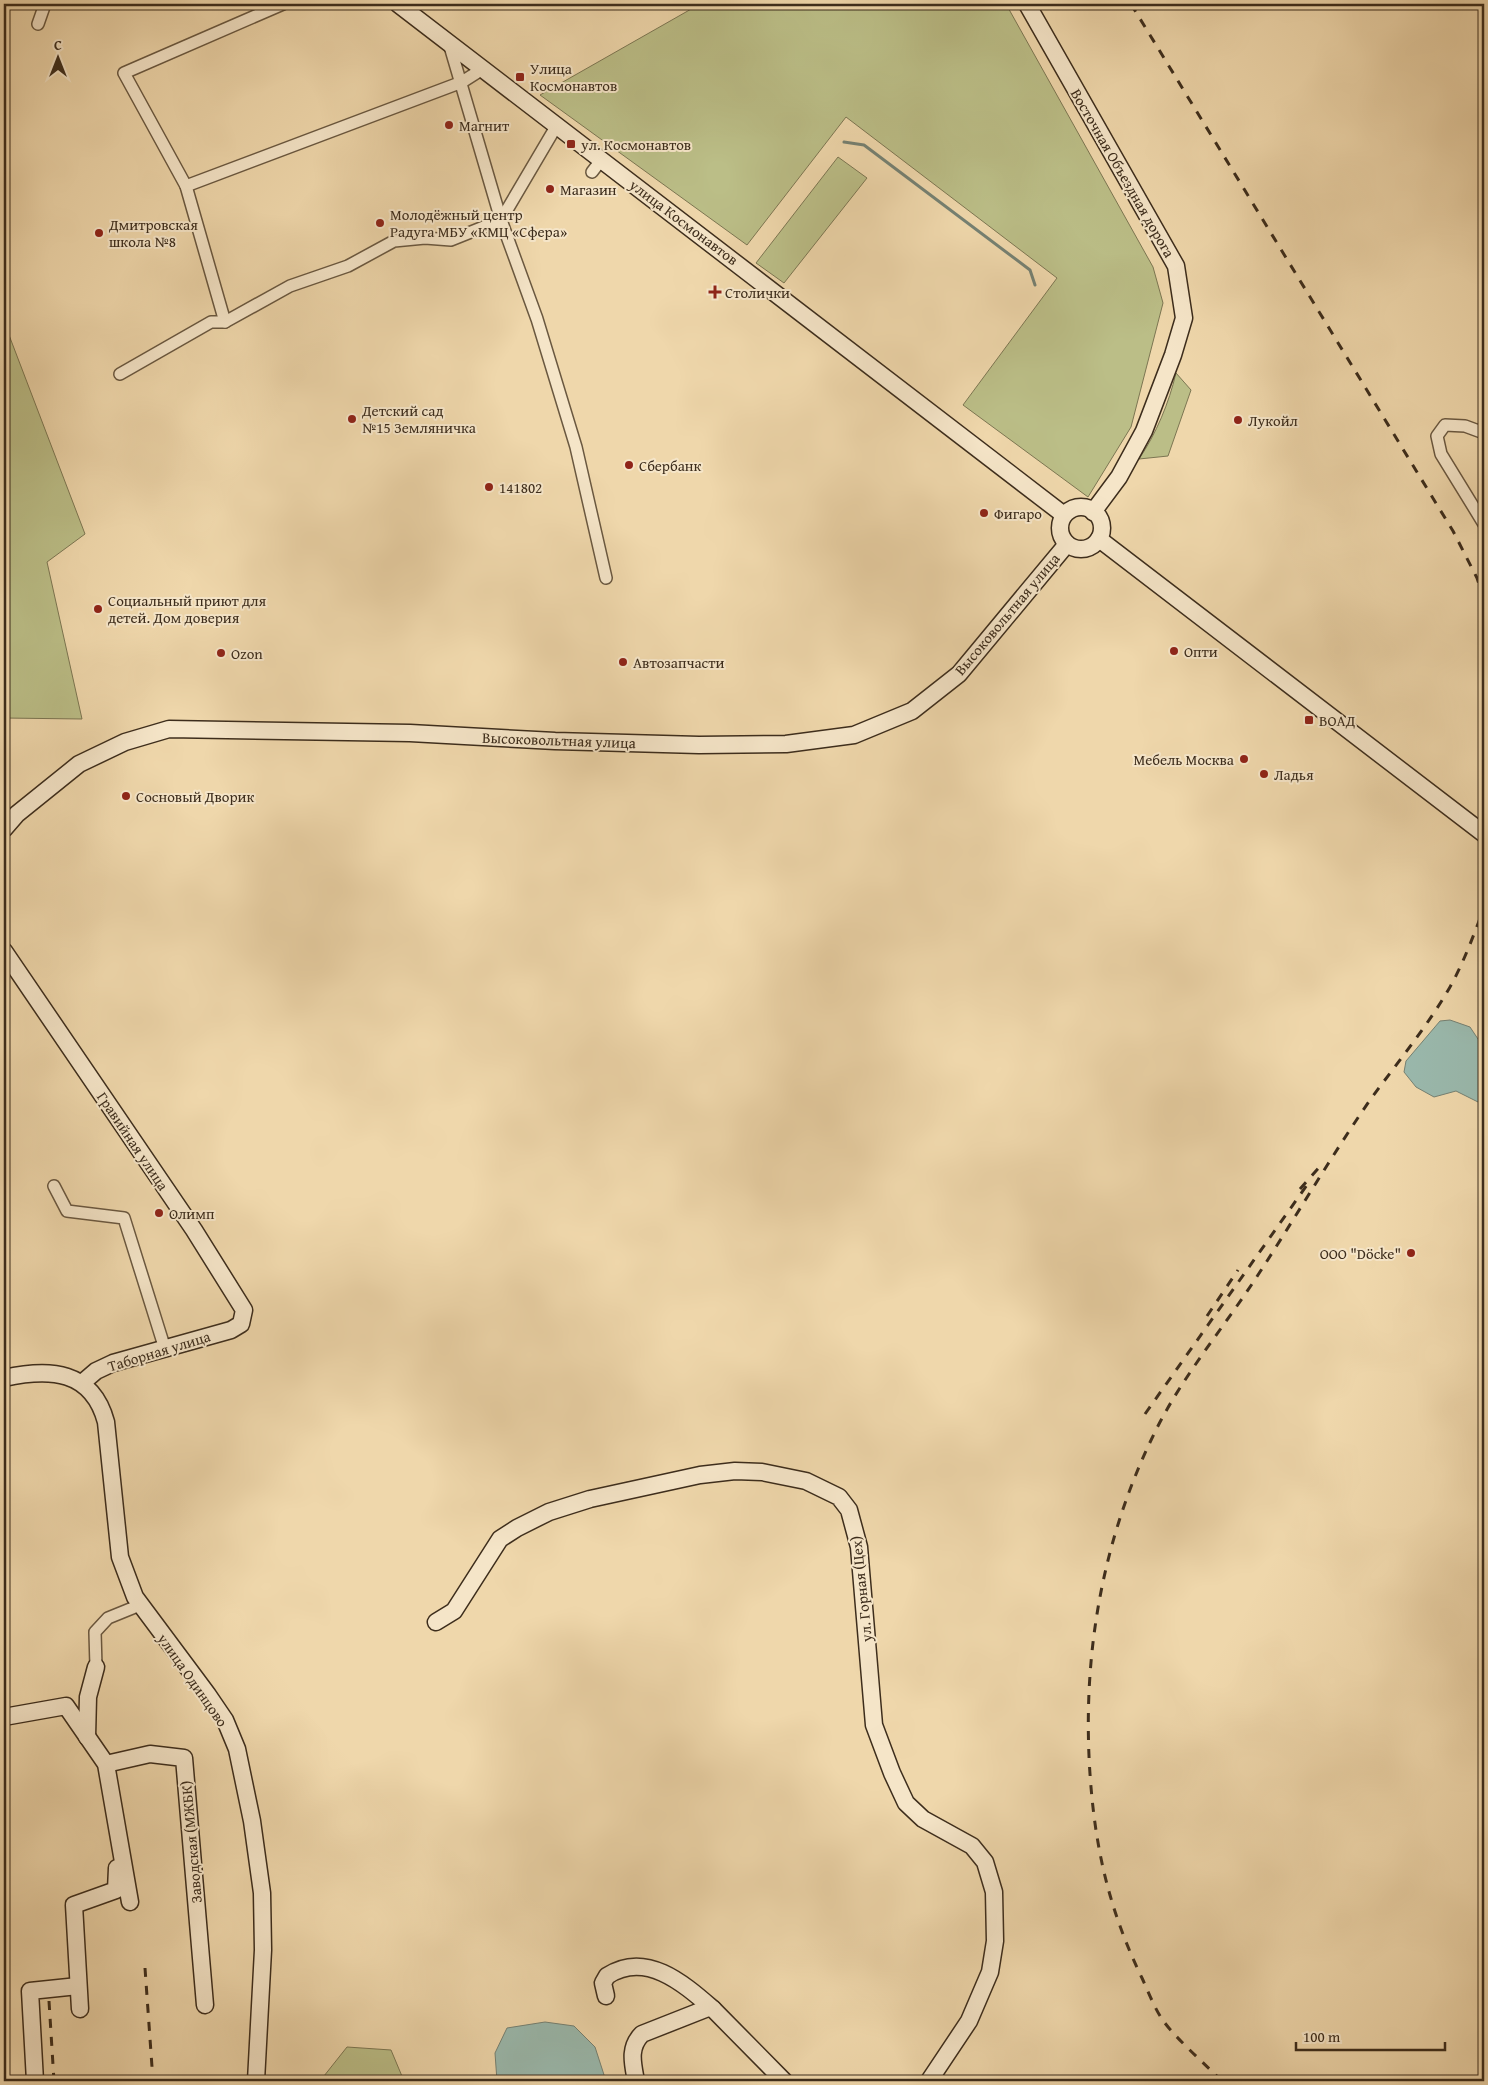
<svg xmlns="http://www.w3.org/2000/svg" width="1488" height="2085" font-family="'Gentium Book Plus',serif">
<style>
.green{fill:#bbbe87;stroke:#7c7652}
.water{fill:#9ab9ad;stroke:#758173}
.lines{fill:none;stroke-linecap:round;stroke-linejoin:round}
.stream{stroke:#758173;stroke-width:3}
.street-casing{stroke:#6a5840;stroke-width:14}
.secondary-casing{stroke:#3d2d1c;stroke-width:19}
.street{stroke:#f5e5c8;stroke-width:11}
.secondary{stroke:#f5e5c8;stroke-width:16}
.rail{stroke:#3d2d1c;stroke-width:3;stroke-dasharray:9 9;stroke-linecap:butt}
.poi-dot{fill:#8f2418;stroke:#f5e5c8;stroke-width:2}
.labels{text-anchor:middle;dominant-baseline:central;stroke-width:4;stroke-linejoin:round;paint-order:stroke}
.poi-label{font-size:15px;fill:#3d2d1c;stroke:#f5e5c8;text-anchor:start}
.street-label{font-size:15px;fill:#3d2d1c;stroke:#f5e5c8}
</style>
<rect width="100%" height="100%" fill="#efd7ab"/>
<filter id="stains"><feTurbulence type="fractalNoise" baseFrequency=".004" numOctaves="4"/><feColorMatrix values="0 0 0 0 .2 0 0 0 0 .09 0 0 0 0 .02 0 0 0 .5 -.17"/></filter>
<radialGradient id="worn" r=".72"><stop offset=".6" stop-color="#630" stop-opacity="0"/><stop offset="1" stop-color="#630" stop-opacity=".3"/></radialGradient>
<g class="green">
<polygon points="700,4 1006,4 1153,267 1163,303 1131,427 1088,497 963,405 1057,278 846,117 747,245 540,95"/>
<polygon points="838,157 867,178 784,283 756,263"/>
<polygon points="4,322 85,534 47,562 82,719 4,718"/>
<path d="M1176,373L1191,390L1168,456L1139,459C1156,434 1169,403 1176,373Z"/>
<polygon points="347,2047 391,2050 404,2081 320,2081"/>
</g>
<g class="water">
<polygon points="1450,1020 1470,1027 1484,1048 1484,1105 1456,1091 1434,1097 1416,1087 1404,1072 1406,1061 1440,1021"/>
<polygon points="545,2022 574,2026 595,2047 606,2081 497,2081 495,2053 507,2028"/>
</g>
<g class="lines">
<polyline class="stream" points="844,142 864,145 1030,270 1035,285"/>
<defs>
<g id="street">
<polyline points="283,4 124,73 186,186 225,322 290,286 348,266 394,241 425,238 451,240 501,220 557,125"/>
<polyline points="38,24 45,4"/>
<polyline points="449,43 501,220 537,319 576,447 606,578"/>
<polyline points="592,172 602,159"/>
<polyline points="186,186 462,82 484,68"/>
<polyline points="120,374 211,322 225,322"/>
<polyline points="1484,433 1465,426 1445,425 1437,436 1441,454 1484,524"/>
<polyline points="54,1186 67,1211 124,1218 165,1349"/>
<polyline points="96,1667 95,1632 108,1618 140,1605"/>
</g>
<g id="secondary">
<polyline points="398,4 1064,515"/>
<polyline points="1027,4 1176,266 1184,318 1173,355 1144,431 1119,477 1093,512"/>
<circle cx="1081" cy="528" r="21"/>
<polyline points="1099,539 1484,834"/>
<polyline points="4,829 17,814 79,764 125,742 169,729 410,733 555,741 699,745 786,744 854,735 912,711 959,674 1067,544"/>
<polyline points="4,951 194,1230 244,1310 241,1324 231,1330 113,1363 96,1371 82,1383"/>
<path d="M4,1378C50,1368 92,1370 106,1422L120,1557L135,1597L208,1695L225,1720L237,1749L252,1821L262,1893L263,1950L256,2081"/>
<polyline points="436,1622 454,1611 500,1539 517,1528 549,1512 590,1499 700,1475 735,1471 762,1472 806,1481 839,1497 849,1510 859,1547 874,1725 892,1773 906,1803 923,1819 972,1846 985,1862 994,1892 995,1941 990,1972 969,2021 929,2081"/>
<polyline points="4,1717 66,1706 106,1764 130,1902"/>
<polyline points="87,1737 88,1697 96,1667"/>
<polyline points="106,1764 150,1754 184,1758 205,2005"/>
<path d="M606,1996L603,1983L607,1976C646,1950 684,1984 713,2009"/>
<polyline points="80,2009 74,1905 116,1890 117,1868"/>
<polyline points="35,2081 30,1991 78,1986"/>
<path d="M636,2081C633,2064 628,2048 642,2034L708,2008L713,2009L784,2081"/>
</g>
</defs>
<use href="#street" class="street-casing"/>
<use href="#secondary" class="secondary-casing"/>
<use href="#street" class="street"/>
<use href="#secondary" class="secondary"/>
<g class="rail">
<polyline points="1131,4 1453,531 1477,578 1484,599"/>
<polyline points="1300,1189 1323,1163"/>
<polyline points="1207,1316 1238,1270"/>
<polyline points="1145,1414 1307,1185"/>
<polyline points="145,1968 153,2081"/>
<polyline points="49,2001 54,2081"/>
<polyline points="109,2080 109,2081"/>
<path d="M1222,2081C1205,2064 1175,2038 1162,2019C1154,2007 1148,1991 1142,1978C1109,1910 1095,1848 1090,1774C1082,1656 1102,1540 1154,1434C1181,1378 1222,1330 1256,1278C1294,1220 1330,1158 1370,1100C1397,1063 1427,1027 1450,987C1464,962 1474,934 1484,908"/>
</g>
</g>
<g class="poi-dot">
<rect x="515" y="72" width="10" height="10" rx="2.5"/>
<circle cx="449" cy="125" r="5"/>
<rect x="566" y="139" width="10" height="10" rx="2.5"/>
<circle cx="550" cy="189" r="5"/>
<circle cx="380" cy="223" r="5"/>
<circle cx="99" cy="233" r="5"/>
<path d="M712.5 284.5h5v5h5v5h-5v5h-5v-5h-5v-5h5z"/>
<circle cx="352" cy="419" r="5"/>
<circle cx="1238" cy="420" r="5"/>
<circle cx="629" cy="465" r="5"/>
<circle cx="489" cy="487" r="5"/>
<circle cx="984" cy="513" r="5"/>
<circle cx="98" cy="609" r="5"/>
<circle cx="1174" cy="651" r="5"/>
<circle cx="221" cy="653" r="5"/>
<circle cx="623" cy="662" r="5"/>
<rect x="1304" y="715" width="10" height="10" rx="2.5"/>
<circle cx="1244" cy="759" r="5"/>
<circle cx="1264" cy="774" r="5"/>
<circle cx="126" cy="796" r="5"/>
<circle cx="159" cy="1213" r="5"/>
<circle cx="1411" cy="1253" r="5"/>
</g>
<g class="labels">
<g class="poi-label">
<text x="530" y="68">Улица<tspan x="530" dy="17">Космонавтов</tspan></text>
<text x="459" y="125">Магнит</text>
<text x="581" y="144">ул. Космонавтов</text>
<text x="560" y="189">Магазин</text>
<text x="390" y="214">Молодёжный центр<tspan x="390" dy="17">Радуга МБУ «КМЦ «Сфера»</tspan></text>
<text x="109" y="224">Дмитровская<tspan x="109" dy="17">школа №8</tspan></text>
<text x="725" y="292">Столички</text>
<text x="362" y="410">Детский сад<tspan x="362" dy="17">№15 Земляничка</tspan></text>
<text x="1248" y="420">Лукойл</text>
<text x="639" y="465">Сбербанк</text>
<text x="499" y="487">141802</text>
<text x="994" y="513">Фигаро</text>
<text x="108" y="600">Социальный приют для<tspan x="108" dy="17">детей. Дом доверия</tspan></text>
<text x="1184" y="651">Опти</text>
<text x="231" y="653">Ozon</text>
<text x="633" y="662">Автозапчасти</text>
<text x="1319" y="720">ВОАД</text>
<text x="1234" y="759" text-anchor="end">Мебель Москва</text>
<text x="1274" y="774">Ладья</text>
<text x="136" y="796">Сосновый Дворик</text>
<text x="169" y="1213">Олимп</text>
<text x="1401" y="1253" text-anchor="end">ООО "Döcke"</text>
</g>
<g class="street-label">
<text transform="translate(1123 173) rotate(60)">Восточная Объездная дорога</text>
<text transform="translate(684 222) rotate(37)">улица Космонавтов</text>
<text transform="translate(1007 614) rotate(-50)">Высоковольтная улица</text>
<text transform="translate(559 740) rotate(2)">Высоковольтная улица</text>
<text transform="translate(133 1141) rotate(56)">Гравийная улица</text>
<text transform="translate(159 1351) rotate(-17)">Таборная улица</text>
<text transform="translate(861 1589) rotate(-96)">ул. Горная (Цех)</text>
<text transform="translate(193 1680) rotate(55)">улица Одинцово</text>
<text transform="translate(191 1842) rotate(-95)">Заводская (МЖБК)</text>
</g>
</g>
<rect width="1488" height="2085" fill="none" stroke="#efd7ab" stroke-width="20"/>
<rect x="5" y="5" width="1478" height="2075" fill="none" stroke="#3d2d1c" stroke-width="2.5"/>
<rect x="10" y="10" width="1468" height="2065" fill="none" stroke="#3d2d1c"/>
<g transform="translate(58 58)" stroke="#f5e5c8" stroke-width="4" paint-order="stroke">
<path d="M0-4L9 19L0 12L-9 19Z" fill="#3d2d1c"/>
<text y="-8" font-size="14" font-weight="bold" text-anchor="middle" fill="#3d2d1c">С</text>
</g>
<path d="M1296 2042v8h149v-8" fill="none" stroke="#3d2d1c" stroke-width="2.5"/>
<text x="1303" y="2042" font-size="15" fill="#3d2d1c" stroke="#f5e5c8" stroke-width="4" paint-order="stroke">100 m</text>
<rect width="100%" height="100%" filter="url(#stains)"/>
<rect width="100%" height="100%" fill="url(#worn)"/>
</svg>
